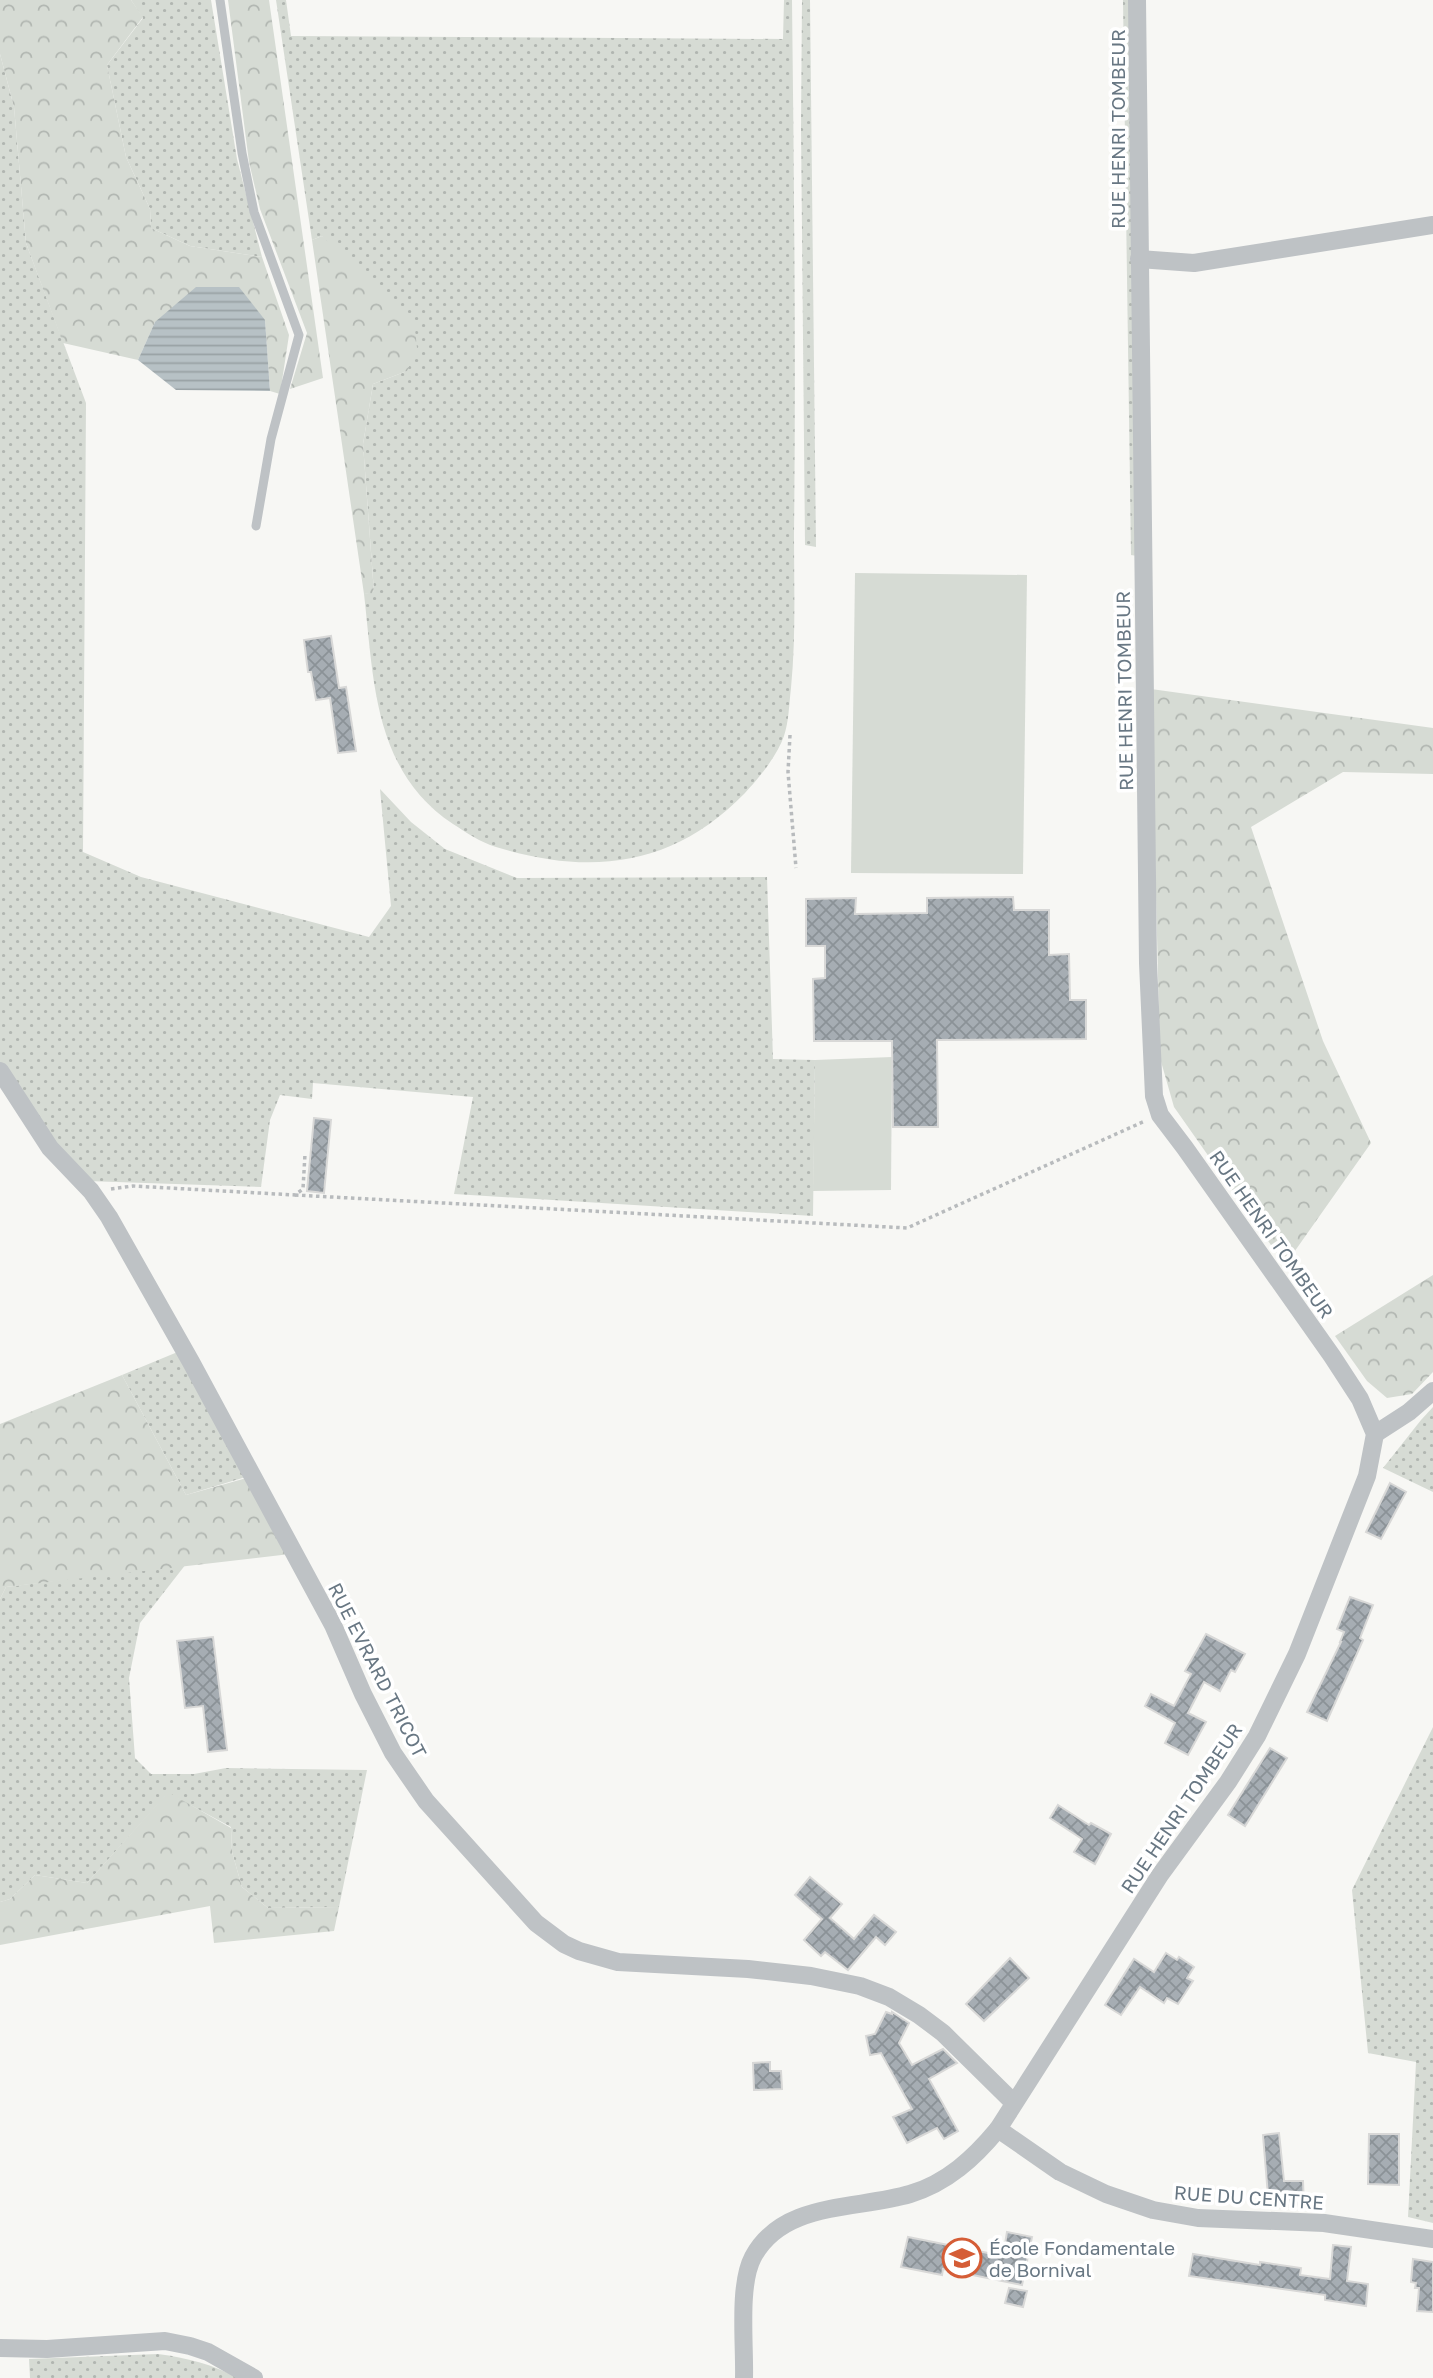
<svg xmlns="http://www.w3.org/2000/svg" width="1433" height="2378" font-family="'Golos Text',sans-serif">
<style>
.grass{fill:url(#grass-dots)}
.forest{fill:url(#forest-crowns)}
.garden{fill:#d6dbd4}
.water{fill:url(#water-rules)}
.building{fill:url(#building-cross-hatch);stroke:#d8d8d7;stroke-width:2}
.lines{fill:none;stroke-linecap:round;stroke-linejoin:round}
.path{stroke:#b8bbbd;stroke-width:3.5;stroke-dasharray:3.5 3.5;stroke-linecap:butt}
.lane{stroke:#bec2c5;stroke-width:9}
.street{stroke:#bec2c5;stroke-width:18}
.labels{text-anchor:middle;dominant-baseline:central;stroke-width:7;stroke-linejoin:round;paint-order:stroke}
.street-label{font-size:19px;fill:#687783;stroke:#fff}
.poi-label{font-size:19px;fill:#687783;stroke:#fff;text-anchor:start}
</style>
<defs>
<pattern id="grass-dots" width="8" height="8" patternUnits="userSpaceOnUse" patternTransform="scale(1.75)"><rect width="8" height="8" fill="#d6dbd4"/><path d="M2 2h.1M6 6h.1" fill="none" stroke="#b1b6b1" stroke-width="1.8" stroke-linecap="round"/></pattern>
<pattern id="forest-crowns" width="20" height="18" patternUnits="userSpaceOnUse" patternTransform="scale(1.75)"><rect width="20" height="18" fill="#d6dbd4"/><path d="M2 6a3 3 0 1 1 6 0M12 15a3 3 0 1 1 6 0" fill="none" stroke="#b1b6b1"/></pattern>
<pattern id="water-rules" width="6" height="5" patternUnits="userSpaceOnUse" patternTransform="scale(1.75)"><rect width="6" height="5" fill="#b7c1c5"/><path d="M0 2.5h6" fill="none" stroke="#99a2a5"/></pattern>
<pattern id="building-cross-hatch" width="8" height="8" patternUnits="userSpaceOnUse" patternTransform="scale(1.75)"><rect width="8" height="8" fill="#a6adb3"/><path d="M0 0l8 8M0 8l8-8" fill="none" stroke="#8b9297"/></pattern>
</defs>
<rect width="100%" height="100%" fill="#f7f7f4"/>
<g class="grass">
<polygon points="131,0 211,0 237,159 262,257 190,246 151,228 150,209 126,157 107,65 143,18"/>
<path d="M276,0H286L291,36L783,39L784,0H792C794,178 796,357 794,535C794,586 796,637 791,688C789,704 789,721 784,736C777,756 759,778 745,793C673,867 591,876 496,847C480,842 467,833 453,824C373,771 374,680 364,594L374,592L363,444L373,384L407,371L322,236L312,240Z"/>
<polygon points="802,0 810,0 816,547 805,545 801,127"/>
<polygon points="1123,0 1129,0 1137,556 1131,555"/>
<polygon points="0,54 14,107 26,243 86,403 83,852 141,877 369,937 391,906 380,789 411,822 445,849 517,878 767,877 773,1059 815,1060 813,1216 454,1194 473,1097 313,1083 312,1099 280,1095 270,1120 261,1187 87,1181 64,1158 0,1063"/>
<polygon points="180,1351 249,1476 186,1495 122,1375"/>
<polygon points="1433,1407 1433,1492 1383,1468 1421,1420"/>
<polygon points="186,1564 140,1623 129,1678 135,1758 151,1774 194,1774 226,1768 367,1770 339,1907 268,1908 242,1887 232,1852 231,1827 168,1793 87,1883 35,1875 10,1899 0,1902 0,1599 6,1587"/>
<polygon points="1433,1727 1433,2223 1408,2217 1416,2062 1368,2053 1352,1890"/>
<path d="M158,2354C187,2358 212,2364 238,2378H30L29,2359Z"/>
</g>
<g class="forest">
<polygon points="0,0 131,0 143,17 107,65 126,157 150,209 151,228 190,246 262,257 289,335 280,394 270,391 265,320 155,322 138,360 63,343 26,243 14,107 0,54"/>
<polygon points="228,0 269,0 323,378 290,389 307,333 260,209 249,162"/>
<polygon points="322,236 414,320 417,348 407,371 373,384 363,444 374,593 364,594 312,240"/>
<polygon points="1151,689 1433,728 1433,774 1343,772 1251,827 1323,1041 1371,1143 1285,1265 1174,1107 1160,1058"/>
<polygon points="1433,1275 1433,1372 1412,1394 1387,1398 1367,1381 1335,1336"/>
<polygon points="122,1375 186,1495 250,1477 290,1554 6,1587 0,1599 0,1424"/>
<polygon points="168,1792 231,1828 232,1852 242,1887 268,1908 339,1907 334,1931 214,1943 210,1906 0,1945 0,1902 10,1899 35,1875 87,1883"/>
</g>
<g class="garden">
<polygon points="855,573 1027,575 1023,874 851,873"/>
<polygon points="892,1057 891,1190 813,1191 815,1060"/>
</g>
<polygon class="water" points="196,287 239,287 265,320 270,391 176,390 138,360 155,322"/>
<g class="building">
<polygon points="331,636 339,688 346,687 356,751 338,753 330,698 316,700 311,672 308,672 304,640"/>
<polygon points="1013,897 1014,910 1049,910 1049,955 1069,954 1070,1000 1086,1000 1086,1039 937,1040 938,1127 893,1127 892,1041 814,1041 813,979 825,978 825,946 806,946 806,899 856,898 855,914 927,913 927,898"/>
<polygon points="314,1118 331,1120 324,1193 307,1191"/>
<polygon points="1390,1483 1406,1492 1381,1539 1366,1532"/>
<polygon points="1350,1597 1373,1605 1360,1638 1363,1640 1327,1721 1307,1712 1341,1642 1340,1642 1344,1632 1337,1629"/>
<polygon points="1206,1634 1245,1654 1235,1672 1231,1670 1220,1691 1204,1682 1188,1713 1206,1722 1188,1755 1165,1743 1175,1723 1145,1706 1151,1694 1174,1706 1191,1674 1185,1671"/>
<polygon points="213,1637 227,1750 208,1752 203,1706 185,1708 177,1641"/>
<polygon points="1270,1748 1287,1758 1245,1826 1228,1815"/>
<polygon points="1058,1805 1089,1825 1091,1823 1111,1834 1095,1864 1074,1852 1082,1839 1050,1818"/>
<polygon points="810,1877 842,1904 830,1918 854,1939 874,1915 896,1932 885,1945 876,1937 848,1970 825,1952 821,1956 804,1940 822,1919 795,1895"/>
<polygon points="1166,1953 1177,1960 1179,1957 1194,1967 1187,1978 1193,1981 1178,2004 1167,1998 1164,2003 1140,1987 1121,2015 1105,2005 1134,1959 1154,1972"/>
<polygon points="1010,1958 1029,1978 984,2021 966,2004"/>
<polygon points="886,2012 892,2014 892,2012 909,2023 899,2043 912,2065 943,2049 957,2063 929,2079 958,2131 944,2139 937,2128 907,2143 893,2117 912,2109 881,2053 870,2055 866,2036 875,2034"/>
<polygon points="770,2062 770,2071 781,2071 782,2089 754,2090 753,2063"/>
<polygon points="1279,2133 1284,2181 1303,2181 1304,2206 1269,2208 1263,2135"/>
<polygon points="1369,2134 1399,2134 1399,2185 1368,2184"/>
<polygon points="1007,2232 1032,2237 1022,2285 943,2269 942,2275 901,2267 908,2237 1003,2256"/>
<polygon points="1333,2245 1351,2247 1347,2281 1368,2284 1366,2306 1325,2300 1325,2295 1189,2276 1193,2254 1260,2265 1260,2262 1301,2268 1300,2275 1330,2279"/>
<polygon points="1413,2259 1433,2262 1433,2312 1417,2311 1419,2288 1415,2288 1416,2283 1411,2282"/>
<polygon points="1009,2288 1027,2291 1023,2307 1005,2303"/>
</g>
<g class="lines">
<g class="path">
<polyline points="790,735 788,772 796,868"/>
<polyline points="111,1189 133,1186 295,1195 303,1189 305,1154"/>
<polyline points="295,1195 907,1228 1145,1121"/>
</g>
<polyline class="lane" points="220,0 242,153 254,212 299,335 271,439 256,526"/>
<g class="street">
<polyline points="1139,259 1194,263 1433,225"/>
<polyline points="0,1071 50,1148 91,1191 109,1217 191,1362 333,1625 363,1694 393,1753 426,1801 536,1923 564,1944 579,1951 618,1962 748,1969 811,1976 860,1986 889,1997 919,2015 943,2033 1014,2103"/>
<polyline points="1375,1434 1409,1412 1433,1391"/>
<polyline points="998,2129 1060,2172 1106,2194 1153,2210 1198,2218 1324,2223 1433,2239"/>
<polyline points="0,2348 47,2349 165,2341 190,2346 208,2352 254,2378"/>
<path d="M744,2378C745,2345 738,2285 753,2257C783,2201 856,2210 910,2194C947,2183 974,2158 998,2129L1160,1875L1228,1782L1257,1736L1297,1654L1367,1476L1375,1434L1360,1399L1332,1356L1185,1148L1160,1115L1154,1096L1148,963L1137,0"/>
</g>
</g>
<defs>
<symbol id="school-ring" viewBox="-11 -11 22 22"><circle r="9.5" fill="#fff" stroke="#d55d36" stroke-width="1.5"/><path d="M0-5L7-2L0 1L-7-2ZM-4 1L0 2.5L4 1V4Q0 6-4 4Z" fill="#d55d36"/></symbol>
</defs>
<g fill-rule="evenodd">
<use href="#school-ring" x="940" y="2236" width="44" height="44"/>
</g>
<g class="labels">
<g class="street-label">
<text transform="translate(1117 129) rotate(-90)">RUE HENRI TOMBEUR</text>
<text transform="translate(1124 691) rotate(-91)">RUE HENRI TOMBEUR</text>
<text transform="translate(1272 1234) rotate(55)">RUE HENRI TOMBEUR</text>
<text transform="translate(378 1670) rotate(63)">RUE EVRARD TRICOT</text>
<text transform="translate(1181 1808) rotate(-56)">RUE HENRI TOMBEUR</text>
<text transform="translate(1249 2197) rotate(4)">RUE DU CENTRE</text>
</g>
<g class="poi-label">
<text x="989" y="2247">École Fondamentale<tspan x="989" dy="22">de Bornival</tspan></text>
</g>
</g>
</svg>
